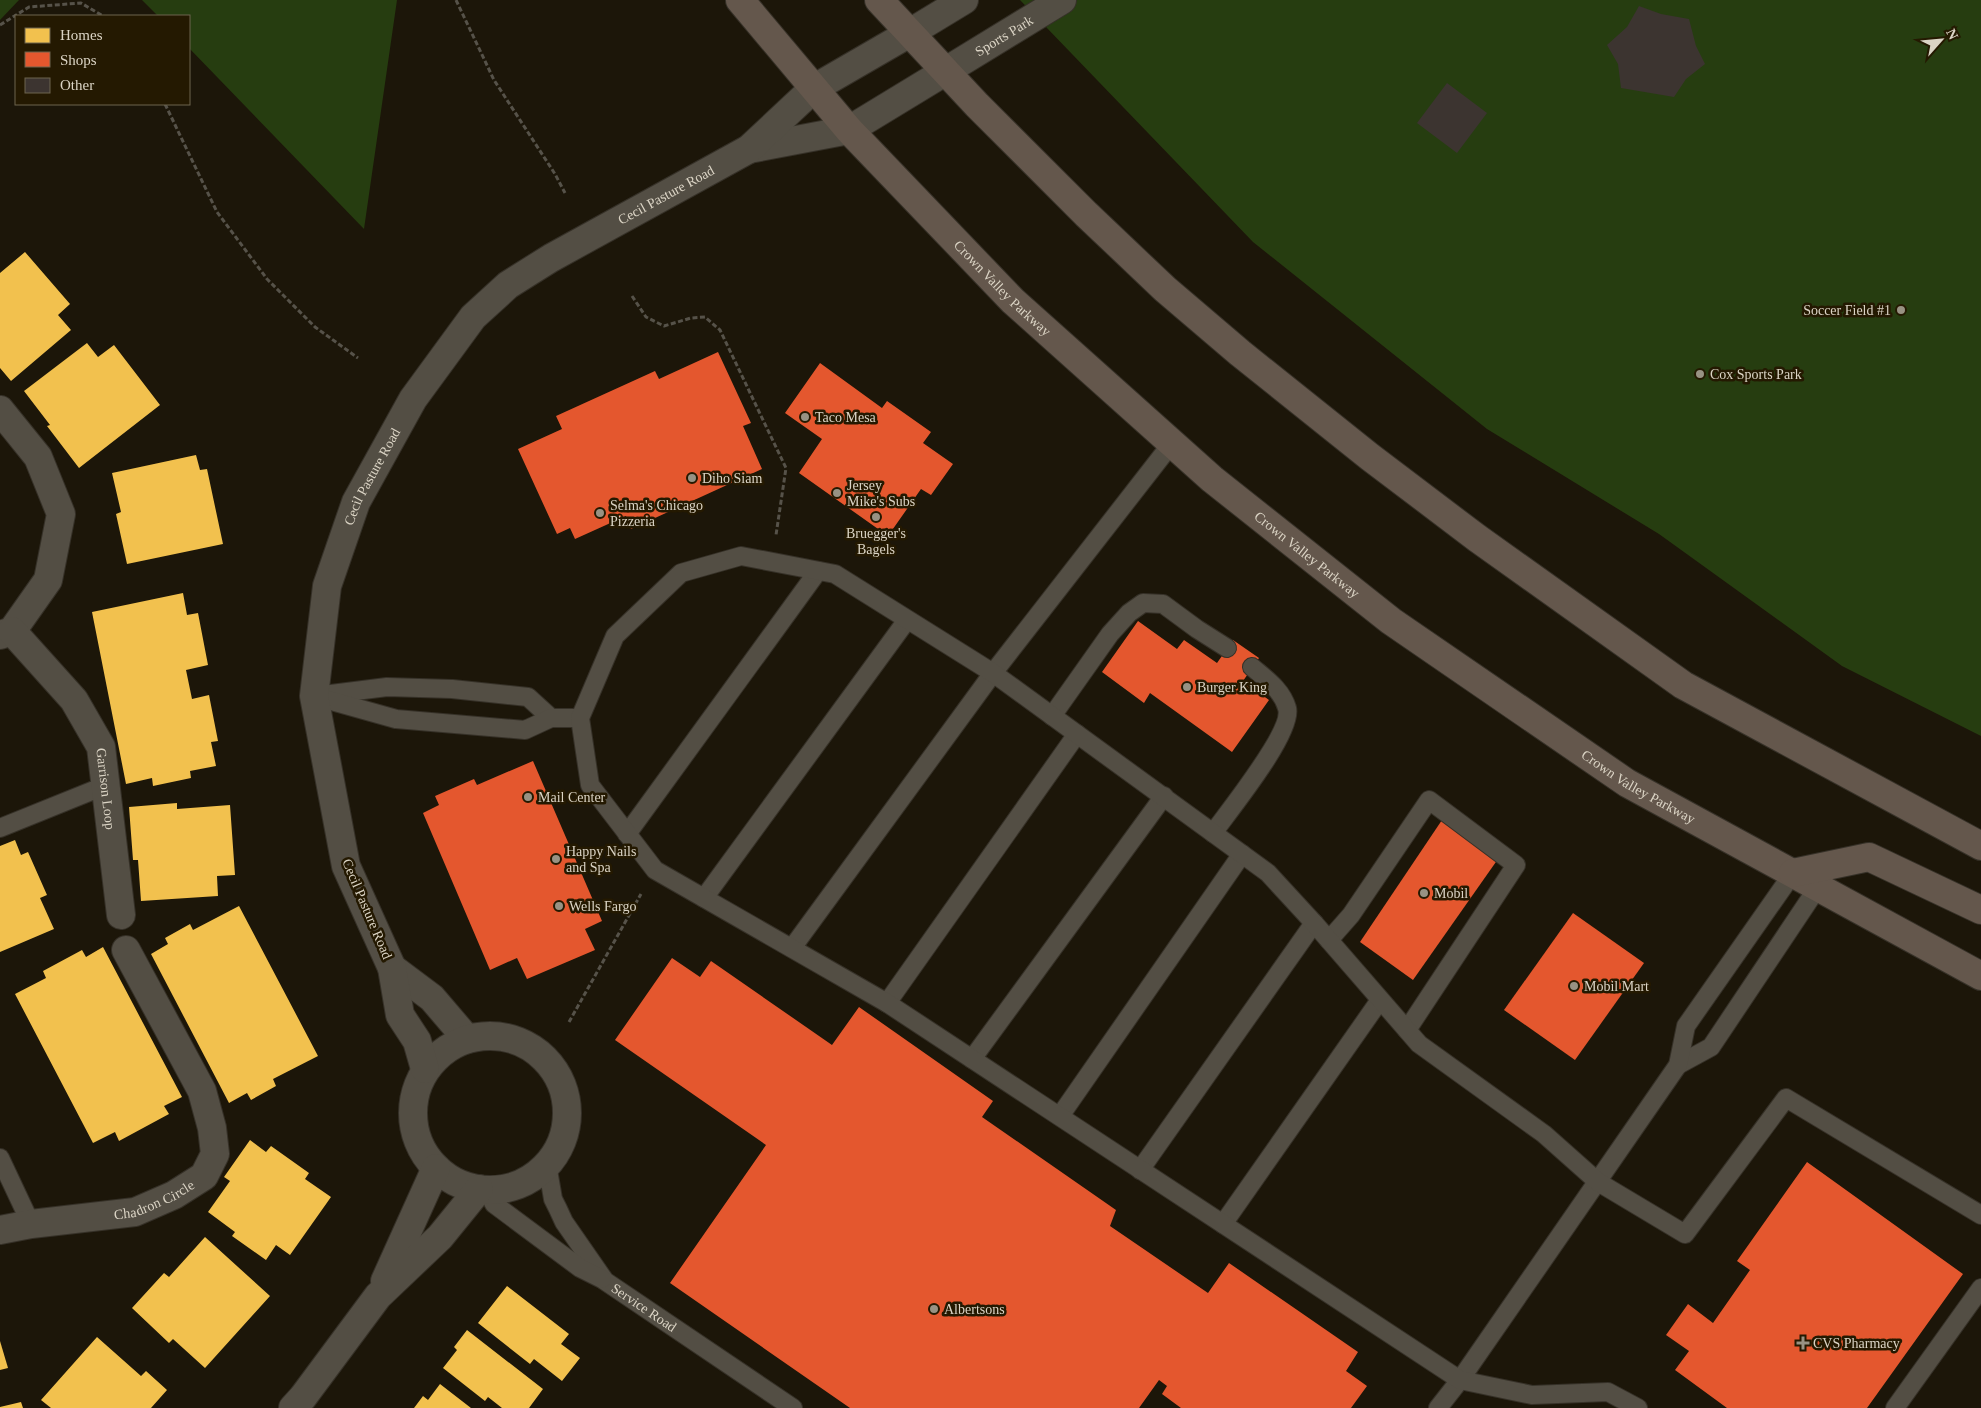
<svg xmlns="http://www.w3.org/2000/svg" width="1981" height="1408" font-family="'Times New Roman',serif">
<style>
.green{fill:#263d10}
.homes{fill:#f2c14e}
.shops{fill:#e4572e}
.building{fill:#3c3430}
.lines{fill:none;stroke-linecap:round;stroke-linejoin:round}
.service-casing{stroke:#363128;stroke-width:20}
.minor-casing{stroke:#363128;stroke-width:30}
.tertiary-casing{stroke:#363128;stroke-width:30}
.primary-casing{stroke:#363128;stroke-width:30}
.path{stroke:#565249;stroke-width:3;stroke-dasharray:5 2.5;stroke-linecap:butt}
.service{stroke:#534e44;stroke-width:18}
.minor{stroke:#534e44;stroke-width:28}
.tertiary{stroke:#534e44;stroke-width:28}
.primary{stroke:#64574c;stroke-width:28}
.poi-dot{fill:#989283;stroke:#241901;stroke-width:2}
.labels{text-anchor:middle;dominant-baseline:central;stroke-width:5;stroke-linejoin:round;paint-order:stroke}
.street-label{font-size:14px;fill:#dbd4c5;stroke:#241901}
.poi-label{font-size:14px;fill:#dbd4c5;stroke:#241901;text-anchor:start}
</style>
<rect width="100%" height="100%" fill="#1c1609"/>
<g class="green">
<polygon points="0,0 19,0 0,20"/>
<polygon points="142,0 397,0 364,229 189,48 189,16 158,16"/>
<polygon points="1020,0 1981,0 1981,736 1842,666 1659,534 1487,429 1253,242"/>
</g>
<g class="homes">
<polygon points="25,252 70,304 58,315 71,330 11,381 0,368 0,273"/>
<polygon points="87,343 98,357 114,345 160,405 79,468 47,426 50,425 24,391"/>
<polygon points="196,455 200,470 207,469 223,544 127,564 116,514 121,512 112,473"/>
<polygon points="183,593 187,615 198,613 208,665 186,670 192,699 209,695 218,741 211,742 216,766 190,771 191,778 153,786 152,778 126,784 92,612"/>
<polygon points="177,803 177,809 230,805 235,875 217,876 218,896 141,901 138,860 133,860 129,807"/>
<polygon points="15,840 21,855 28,852 47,895 40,898 54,929 0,952 0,846"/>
<polygon points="239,906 318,1056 273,1079 276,1086 251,1100 247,1093 229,1103 151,954 168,944 165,938 190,924 193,930"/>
<polygon points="103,947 182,1097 164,1106 169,1114 119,1141 115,1132 93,1143 15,994 46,978 43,971 82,950 86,957"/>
<polygon points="250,1140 266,1152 271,1146 309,1173 305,1179 331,1197 290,1255 276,1245 266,1260 232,1236 235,1232 208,1212 230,1181 224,1177"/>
<polygon points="205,1237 270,1296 205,1368 173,1339 169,1343 132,1308 164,1273 169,1277"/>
<polygon points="507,1286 569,1334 561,1344 580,1358 562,1381 534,1359 530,1364 478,1323"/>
<polygon points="467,1330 543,1389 529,1408 502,1408 488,1397 485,1401 443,1368 457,1350 454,1347"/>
<polygon points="97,1337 141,1376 146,1371 167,1390 151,1408 51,1408 41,1400"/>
<polygon points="0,1341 8,1368 0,1370"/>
<polygon points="440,1384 471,1408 414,1408 423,1396 428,1400"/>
<polygon points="21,1402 23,1408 0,1408 0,1407"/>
</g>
<g class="shops">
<polygon points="718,352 751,423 743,426 762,469 631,529 626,516 575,539 570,528 557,534 518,449 562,429 556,416 655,371 659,379"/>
<polygon points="820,363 882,408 887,401 931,432 923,443 953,464 931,495 921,489 888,536 799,473 822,439 785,413"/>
<polygon points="1138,621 1177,649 1184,640 1217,663 1233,640 1259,658 1243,681 1269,700 1232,752 1150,693 1144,703 1102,672"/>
<polygon points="533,761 602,921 585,929 595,950 527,979 517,958 490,970 423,813 439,805 435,796 474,779 477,785"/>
<polygon points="1442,820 1498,859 1413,980 1360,942"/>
<polygon points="1573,913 1644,963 1575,1060 1504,1010"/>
<polygon points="672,958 700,977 711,961 832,1045 859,1007 993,1101 982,1117 1116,1210 1110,1226 1208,1293 1229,1263 1358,1352 1346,1371 1367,1386 1351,1408 1181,1408 1162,1394 1167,1386 1159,1380 1139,1408 850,1408 670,1283 766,1145 615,1040"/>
<polygon points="1807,1162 1963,1274 1867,1408 1727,1408 1675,1370 1689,1351 1666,1335 1688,1304 1713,1323 1750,1270 1737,1261"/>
</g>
<g class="building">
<polygon points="1639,6 1661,14 1689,19 1696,46 1705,64 1686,79 1674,97 1621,88 1618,64 1607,45 1627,27"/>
<polygon points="1447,83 1487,113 1457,153 1417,123"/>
</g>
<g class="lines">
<defs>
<g id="service">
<polyline points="323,695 387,687 452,689 528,697 551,718"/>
<polyline points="314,696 396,719 525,730 551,718 580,718"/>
<polyline points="1052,716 1110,634 1129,613 1143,603 1163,604 1197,629 1227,648"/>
<polyline points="0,828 104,786"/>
<path d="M1213,833C1228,812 1294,731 1287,708C1282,690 1266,679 1252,667"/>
<polyline points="627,834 818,571"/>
<polyline points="704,898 907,620"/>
<polyline points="1329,940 1351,915 1429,800 1516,865 1407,1030"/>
<polyline points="792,948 993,673 1172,443"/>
<polyline points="887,1003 1077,734"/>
<polyline points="972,1059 1164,796"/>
<polyline points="1678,1065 1711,1047 1818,887"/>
<polyline points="1060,1116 1242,854"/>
<polyline points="0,1158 31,1224"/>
<path id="s1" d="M547,1164L553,1199L558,1209L564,1222L605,1281L793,1408"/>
<polyline points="1140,1170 1314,923"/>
<polyline points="487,1190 494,1204 580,1268 602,1279"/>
<polyline points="1223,1224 1380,1000"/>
<polyline points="1438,1408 1460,1380 1678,1065 1686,1026 1793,873"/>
<polyline points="1638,1408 1608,1392 1532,1395 1460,1380 887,1003 655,870 590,785 580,718 615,636 681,573 741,556 835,574 993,673 1268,873 1314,923 1419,1044 1544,1134 1598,1182 1685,1234 1786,1098 1981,1215"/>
<polyline points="1895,1408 1981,1288"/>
</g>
<g id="minor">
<polyline points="908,34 964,0"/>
<path id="s2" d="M946,71L1062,0"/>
<polyline points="0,410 38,457 61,514 48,580 12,631 0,635"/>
<path id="s3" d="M12,631L74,700L101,747L121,915"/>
<path id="s4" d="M0,1230L31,1224L135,1212L174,1195L204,1176L215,1154L212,1128L202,1091L126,950"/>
</g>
<g id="tertiary">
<polyline points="749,149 849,130 946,71"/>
<polyline points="392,968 432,998 467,1039"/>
<circle cx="490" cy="1113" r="77"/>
<path id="s5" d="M425,1069L417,1041L400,1015L392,968L346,866L314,696L327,586L356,502L413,399L473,317L508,285L551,258L749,149L813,89L908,34"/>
<polyline points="385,1281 436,1168"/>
<polyline points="293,1408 303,1397 378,1296 440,1237 479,1189"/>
</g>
<g id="primary">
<path id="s6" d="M740,0L849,130L1013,301L1212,479L1391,621L1627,783L1981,976"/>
<polyline points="879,0 977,105 1086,214 1165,289 1240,353 1370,457 1477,538 1683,685 1981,846"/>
<polyline points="1793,873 1869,857 1981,910"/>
</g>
</defs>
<use href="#service" class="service-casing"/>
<use href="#minor" class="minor-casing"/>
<use href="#tertiary" class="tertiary-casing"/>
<use href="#primary" class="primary-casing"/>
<g class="path">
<polyline points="456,0 494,80 555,174 565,193"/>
<polyline points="0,25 29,7 81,3 103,16"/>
<polyline points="165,104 217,212 267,279 315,327 358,358"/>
<polyline points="632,296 646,317 664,326 691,318 705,317 720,330 786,468 776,535"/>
<polyline points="569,1022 641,894"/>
</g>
<use href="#service" class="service"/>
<use href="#minor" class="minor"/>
<use href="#tertiary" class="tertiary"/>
<use href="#primary" class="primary"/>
</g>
<g class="poi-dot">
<circle cx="1901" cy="310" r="5"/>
<circle cx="1700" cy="374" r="5"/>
<circle cx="805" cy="417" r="5"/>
<circle cx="692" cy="478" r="5"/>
<circle cx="837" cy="493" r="5"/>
<circle cx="600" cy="513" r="5"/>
<circle cx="876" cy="517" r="5"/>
<circle cx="1187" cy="687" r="5"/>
<circle cx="528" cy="797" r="5"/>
<circle cx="556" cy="859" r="5"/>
<circle cx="1424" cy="893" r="5"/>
<circle cx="559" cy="906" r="5"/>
<circle cx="1574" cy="986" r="5"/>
<circle cx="934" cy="1309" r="5"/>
<path d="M1800.5 1335.5h5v5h5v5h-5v5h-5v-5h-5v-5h5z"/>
</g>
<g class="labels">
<g class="street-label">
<text stroke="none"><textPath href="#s2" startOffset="68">Sports Park</textPath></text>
<text stroke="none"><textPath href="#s5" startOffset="1041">Cecil Pasture Road</textPath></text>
<text stroke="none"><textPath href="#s6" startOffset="390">Crown Valley Parkway</textPath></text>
<text stroke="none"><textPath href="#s5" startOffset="622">Cecil Pasture Road</textPath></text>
<text stroke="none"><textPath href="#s6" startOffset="795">Crown Valley Parkway</textPath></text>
<text stroke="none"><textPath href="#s6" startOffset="1200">Crown Valley Parkway</textPath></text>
<text stroke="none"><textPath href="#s3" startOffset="189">Garrison Loop</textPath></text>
<text transform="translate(367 909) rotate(67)">Cecil Pasture Road</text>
<text stroke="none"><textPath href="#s4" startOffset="158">Chadron Circle</textPath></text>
<text stroke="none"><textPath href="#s1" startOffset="180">Service Road</textPath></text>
</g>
<g class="poi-label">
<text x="1891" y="310" text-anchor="end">Soccer Field #1</text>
<text x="1710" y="374">Cox Sports Park</text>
<text x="815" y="417">Taco Mesa</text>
<text x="702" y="478">Diho Siam</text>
<text x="847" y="485">Jersey<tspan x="847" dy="16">Mike's Subs</tspan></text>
<text x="610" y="505">Selma's Chicago<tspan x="610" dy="16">Pizzeria</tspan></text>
<text x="876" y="533" text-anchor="middle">Bruegger's<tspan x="876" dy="16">Bagels</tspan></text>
<text x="1197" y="687">Burger King</text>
<text x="538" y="797">Mail Center</text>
<text x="566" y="851">Happy Nails<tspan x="566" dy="16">and Spa</tspan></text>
<text x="1434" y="893">Mobil</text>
<text x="569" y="906">Wells Fargo</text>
<text x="1584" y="986">Mobil Mart</text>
<text x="944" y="1309">Albertsons</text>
<text x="1813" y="1343">CVS Pharmacy</text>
</g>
</g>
<rect x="15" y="15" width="175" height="90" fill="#241901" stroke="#6d644f"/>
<rect x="25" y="28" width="25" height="15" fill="#f2c14e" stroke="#6d644f"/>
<text x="60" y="40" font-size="15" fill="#dbd4c5">Homes</text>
<rect x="25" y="52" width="25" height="15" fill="#e4572e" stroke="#6d644f"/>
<text x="60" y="65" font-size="15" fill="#dbd4c5">Shops</text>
<rect x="25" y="78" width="25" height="15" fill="#3c3430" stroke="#6d644f"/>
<text x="60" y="90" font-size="15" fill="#dbd4c5">Other</text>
<g transform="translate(1941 40) rotate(63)" stroke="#241901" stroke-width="4" paint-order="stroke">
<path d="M0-4L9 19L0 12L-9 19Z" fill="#dbd4c5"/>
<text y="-8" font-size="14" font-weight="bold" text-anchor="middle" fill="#dbd4c5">N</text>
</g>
</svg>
